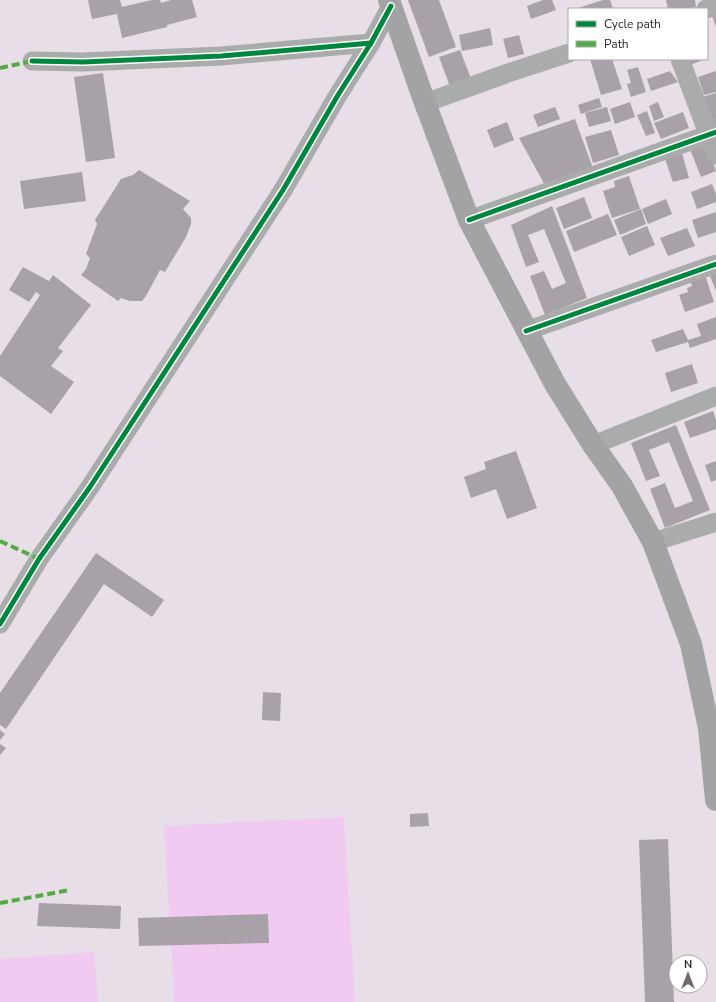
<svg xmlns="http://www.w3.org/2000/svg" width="716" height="1002" font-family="'Nunito Sans',sans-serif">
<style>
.green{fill:#f1caf2}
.building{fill:#a8a1a8}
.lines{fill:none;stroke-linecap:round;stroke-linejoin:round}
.minor{stroke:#aaabab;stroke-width:19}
.major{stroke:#a3a3a5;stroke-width:22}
.quiet{stroke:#54aa44;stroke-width:4;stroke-dasharray:8 4;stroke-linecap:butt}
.cycleway-casing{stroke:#fff;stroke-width:8}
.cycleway{stroke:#00873e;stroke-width:5}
</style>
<rect width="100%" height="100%" fill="#e7dee7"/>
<g class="green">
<polygon points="344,817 355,1002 174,1002 164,826"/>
<polygon points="94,952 98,1002 0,1002 0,959"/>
</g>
<g class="building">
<polygon points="88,0 120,0 122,7 152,0 160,0 161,3 171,0 192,0 197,17 167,25 167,27 122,38 117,14 92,19"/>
<polygon points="408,0 439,0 456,47 429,57"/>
<polygon points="543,0 552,0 556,10 531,19 527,6"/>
<polygon points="603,0 610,0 613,9 575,9"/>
<polygon points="666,0 695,0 696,7 683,9 668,9"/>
<polygon points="716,14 716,27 712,16"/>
<polygon points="490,28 493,45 462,51 459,35"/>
<polygon points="519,35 524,54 508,58 503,39"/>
<polygon points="460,50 472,81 451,89 439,57"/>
<polygon points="590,59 612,59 622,89 601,95"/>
<polygon points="688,59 706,59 690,65"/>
<polygon points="638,67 646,92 631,97 627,84 631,83 627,70"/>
<polygon points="670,71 678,82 651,91 647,79"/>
<polygon points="716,71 716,92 704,95 698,77"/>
<polygon points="103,73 115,158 86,162 74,77"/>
<polygon points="716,93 716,127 702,97"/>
<polygon points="599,98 602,107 581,114 578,105"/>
<polygon points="630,102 635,117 615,124 610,109"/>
<polygon points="658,102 664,117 654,121 649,106"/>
<polygon points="555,107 560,119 538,127 533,115"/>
<polygon points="607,107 611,121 589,127 585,113"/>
<polygon points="647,111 655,133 646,136 637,115"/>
<polygon points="683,112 689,128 661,139 654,123"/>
<polygon points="575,119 594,171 546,187 519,138"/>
<polygon points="507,122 514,140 494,148 487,130"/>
<polygon points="611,130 619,155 593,163 585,137"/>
<polygon points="705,143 716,171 701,177 690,149"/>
<polygon points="682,153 689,178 673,182 664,156"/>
<polygon points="139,170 190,201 183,209 191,218 191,224 186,237 165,272 160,270 146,296 142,301 130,301 121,298 118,301 81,275 86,269 90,258 86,254 97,224 95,220 121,179 133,175"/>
<polygon points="82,172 86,201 24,209 20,181"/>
<polygon points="629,176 640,209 612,218 603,191 615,187 614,181"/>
<polygon points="712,184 716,194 716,202 697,209 691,192"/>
<polygon points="584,197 592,218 564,229 556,208"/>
<polygon points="666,199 672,214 648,224 642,209"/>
<polygon points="552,206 587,298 545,315 530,276 544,271 552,289 566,283 544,229 528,235 539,262 526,267 511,225"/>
<polygon points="641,209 646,224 620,235 614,220"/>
<polygon points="716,212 716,232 698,238 692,220"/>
<polygon points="608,214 617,235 574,252 566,231"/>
<polygon points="647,226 655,245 629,256 621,237"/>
<polygon points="687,228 695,246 668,256 660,238"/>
<polygon points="23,267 49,281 53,275 91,305 58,348 63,351 51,366 74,382 51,414 0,376 0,356 40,295 36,292 29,302 9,290"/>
<polygon points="716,273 716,291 710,276"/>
<polygon points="705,275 714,302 685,312 679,295 688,292 687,288 692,286 690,280"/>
<polygon points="716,317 716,339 690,348 688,342 656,352 651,340 683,329 688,340 701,336 697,324"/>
<polygon points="692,364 698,383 671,392 665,373"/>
<polygon points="713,411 716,420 716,429 690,438 684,422"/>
<polygon points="676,425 710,510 665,528 650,489 665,483 675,508 693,501 669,442 649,450 660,476 646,481 631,443"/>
<polygon points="516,451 537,508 507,519 496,489 471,498 464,477 486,469 484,462"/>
<polygon points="716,461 716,480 711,482 705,465"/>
<polygon points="96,553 164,600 152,617 104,584 6,729 0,725 0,693"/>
<polygon points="263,692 281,693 280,721 262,720"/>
<polygon points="0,730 5,734 0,740"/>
<polygon points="0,744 6,748 0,755"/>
<polygon points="428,813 429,826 410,827 410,814"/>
<polygon points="668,839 674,1002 645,1002 639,840"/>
<polygon points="39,903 121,906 120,929 37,926"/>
<polygon points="268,914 269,943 139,946 138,918"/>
</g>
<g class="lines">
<g class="minor">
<polyline points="706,9 716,6"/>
<polyline points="680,59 716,155"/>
<polyline points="32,61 83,62 221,56 371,43"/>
<polyline points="425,103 508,73 569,53"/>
<polyline points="469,220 716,132"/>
<polyline points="526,331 716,264"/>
<polyline points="593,445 716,396"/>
<polyline points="653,542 716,522"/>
<polyline points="0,624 39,559 90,487 283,190 338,95 371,43 391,6"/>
</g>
<polyline class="major" points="389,0 391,6 425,103 469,220 555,384 593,445 622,486 653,542 691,644 709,728 716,800"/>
<g class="quiet">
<polyline points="0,68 32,61"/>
<polyline points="0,541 39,559"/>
<polyline points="0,903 70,890"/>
</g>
<defs>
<g id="cycleway">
<polyline points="32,61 83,62 221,56 371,43"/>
<polyline points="469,220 716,132"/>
<polyline points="526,331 716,264"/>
<polyline points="0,624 39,559 90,487 283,190 338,95 371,43 391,6"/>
</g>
</defs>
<use href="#cycleway" class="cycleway-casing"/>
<use href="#cycleway" class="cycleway"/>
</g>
<rect x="568" y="8" width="140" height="52" fill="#ffffff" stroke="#aba9ab"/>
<rect x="576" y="21" width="20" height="6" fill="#00873e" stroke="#aba9ab"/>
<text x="604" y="28" font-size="12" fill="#2d272d">Cycle path</text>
<rect x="576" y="41" width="20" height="6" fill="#54aa44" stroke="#aba9ab"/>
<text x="604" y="48" font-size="12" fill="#2d272d">Path</text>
<g transform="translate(688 974)"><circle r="19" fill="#ffffff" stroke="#aba9ab"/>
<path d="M0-3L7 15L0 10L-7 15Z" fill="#6e676e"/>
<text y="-6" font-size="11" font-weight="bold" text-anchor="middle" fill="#2d272d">N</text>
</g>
</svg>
